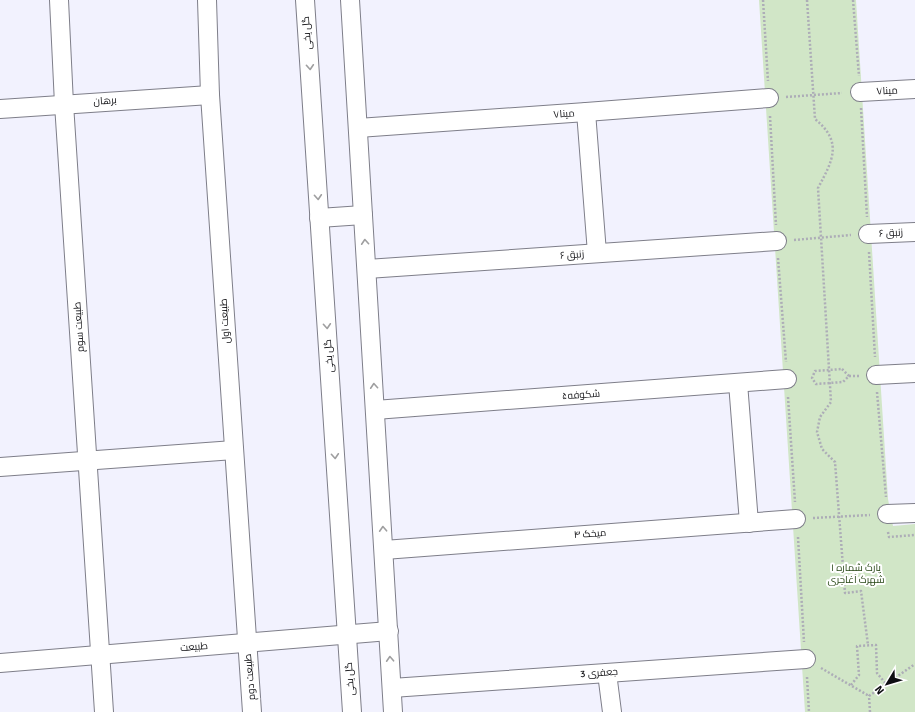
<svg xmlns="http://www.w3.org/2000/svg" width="915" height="712" font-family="Signika,Cairo,sans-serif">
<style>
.green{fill:#d1e6c7}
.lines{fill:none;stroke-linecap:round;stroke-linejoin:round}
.minor-casing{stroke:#7e7e89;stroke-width:20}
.path{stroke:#adadb7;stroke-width:2.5;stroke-dasharray:2 2;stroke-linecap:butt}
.minor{stroke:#fff;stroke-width:18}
.oneway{stroke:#9f9fa0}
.labels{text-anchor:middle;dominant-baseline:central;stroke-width:4;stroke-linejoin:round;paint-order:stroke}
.street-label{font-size:10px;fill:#0e0e12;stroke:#fff}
.park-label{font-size:10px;fill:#264614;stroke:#fff}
</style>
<rect width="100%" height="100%" fill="#f2f2fe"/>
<polygon class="green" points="759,0 856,0 888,499 893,526 915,524 915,712 805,712"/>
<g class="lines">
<defs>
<g id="minor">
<polyline points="59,0 64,104 104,712"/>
<polyline points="207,0 210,95 252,712"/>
<polyline points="305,0 352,712"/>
<polyline points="350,0 393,712"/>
<polyline points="860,92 915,89"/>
<polyline points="0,109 210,95"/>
<polyline points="586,112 597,253"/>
<polyline points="358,128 586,112 769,98"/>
<polyline points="319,218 363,215"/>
<polyline points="868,234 915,232"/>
<polyline points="367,269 777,241"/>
<polyline points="876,375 915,373"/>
<polyline points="738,383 749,523"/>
<polyline points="375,410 787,379"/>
<polyline points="0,467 234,450"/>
<polyline points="887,514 915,513"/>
<polyline points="384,550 796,519"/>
<polyline points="0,663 389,631"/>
<polyline points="607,673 612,712"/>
<polyline points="392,688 806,659"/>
</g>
</defs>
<use href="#minor" class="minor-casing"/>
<g class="path">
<polyline points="763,0 768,81"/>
<path d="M807,0L815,119C843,142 833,160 818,188L831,402L820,417L817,432L822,449L835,462L845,593L861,591L868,645"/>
<polyline points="853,0 859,76"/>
<polyline points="786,97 842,93"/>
<polyline points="861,108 867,217"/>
<polyline points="770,116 776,225"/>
<polyline points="794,240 851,235"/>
<polyline points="869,252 875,357"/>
<polyline points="778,258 786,362"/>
<polygon points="842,369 849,376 843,382 816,384 812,378 815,371"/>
<polyline points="849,376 859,376"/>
<polyline points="877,392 886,497"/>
<polyline points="788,397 795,502"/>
<polyline points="813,518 870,515"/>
<polyline points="888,532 889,537 915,535"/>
<polyline points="798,537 804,642"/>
<polyline points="821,668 869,696"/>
<polyline points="807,677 809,712"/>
<polyline points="851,685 859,675 857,646 876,645 877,673 886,684"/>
<polyline points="870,712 869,696 915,664"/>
</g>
<use href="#minor" class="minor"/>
</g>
<defs><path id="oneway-chevron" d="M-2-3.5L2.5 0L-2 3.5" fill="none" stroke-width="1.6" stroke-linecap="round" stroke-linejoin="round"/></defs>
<g class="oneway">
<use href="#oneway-chevron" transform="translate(310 67) rotate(86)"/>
<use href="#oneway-chevron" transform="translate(318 197) rotate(86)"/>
<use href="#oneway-chevron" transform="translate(365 242) rotate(-94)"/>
<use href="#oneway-chevron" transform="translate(327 326) rotate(86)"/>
<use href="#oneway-chevron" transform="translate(374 386) rotate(-94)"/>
<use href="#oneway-chevron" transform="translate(335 456) rotate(86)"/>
<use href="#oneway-chevron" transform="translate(383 529) rotate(-93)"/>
<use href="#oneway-chevron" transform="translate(390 659) rotate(-93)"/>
</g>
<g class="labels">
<g class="street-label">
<text transform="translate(307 33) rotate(-94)">گل یخی</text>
<text transform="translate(887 91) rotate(-3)">مینا۷</text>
<text transform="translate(105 101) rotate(-4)">برهان</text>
<text transform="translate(564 114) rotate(-4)">مینا۷</text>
<text transform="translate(891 233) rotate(-3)">زنبق ۶</text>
<text transform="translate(572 255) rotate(-4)">زنبق ۶</text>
<text transform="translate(225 321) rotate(-94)">طبیعت اول</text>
<text transform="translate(79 327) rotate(-94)">طبیعت سوم</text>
<text transform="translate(329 356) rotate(-94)">گل یخی</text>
<text transform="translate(581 395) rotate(-4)">شکوفه۵</text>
<text transform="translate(590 534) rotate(-4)">میخک ۴</text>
<text transform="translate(194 647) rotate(-5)">طبیعت</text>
<text transform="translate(599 673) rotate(-4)">3 جعفری</text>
<text transform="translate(250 677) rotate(-95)">طبیعت دوم</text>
<text transform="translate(350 679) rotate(-94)">گل یخی</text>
</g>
<g class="park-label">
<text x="856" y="568">پارک شماره ۱<tspan x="856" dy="12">شهرک آغاجری</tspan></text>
</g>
</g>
<g transform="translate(887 684) rotate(232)" stroke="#ffffff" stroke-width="3" paint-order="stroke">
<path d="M0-3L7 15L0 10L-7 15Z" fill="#0e0e12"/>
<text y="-6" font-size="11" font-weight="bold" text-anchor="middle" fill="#0e0e12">N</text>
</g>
</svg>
